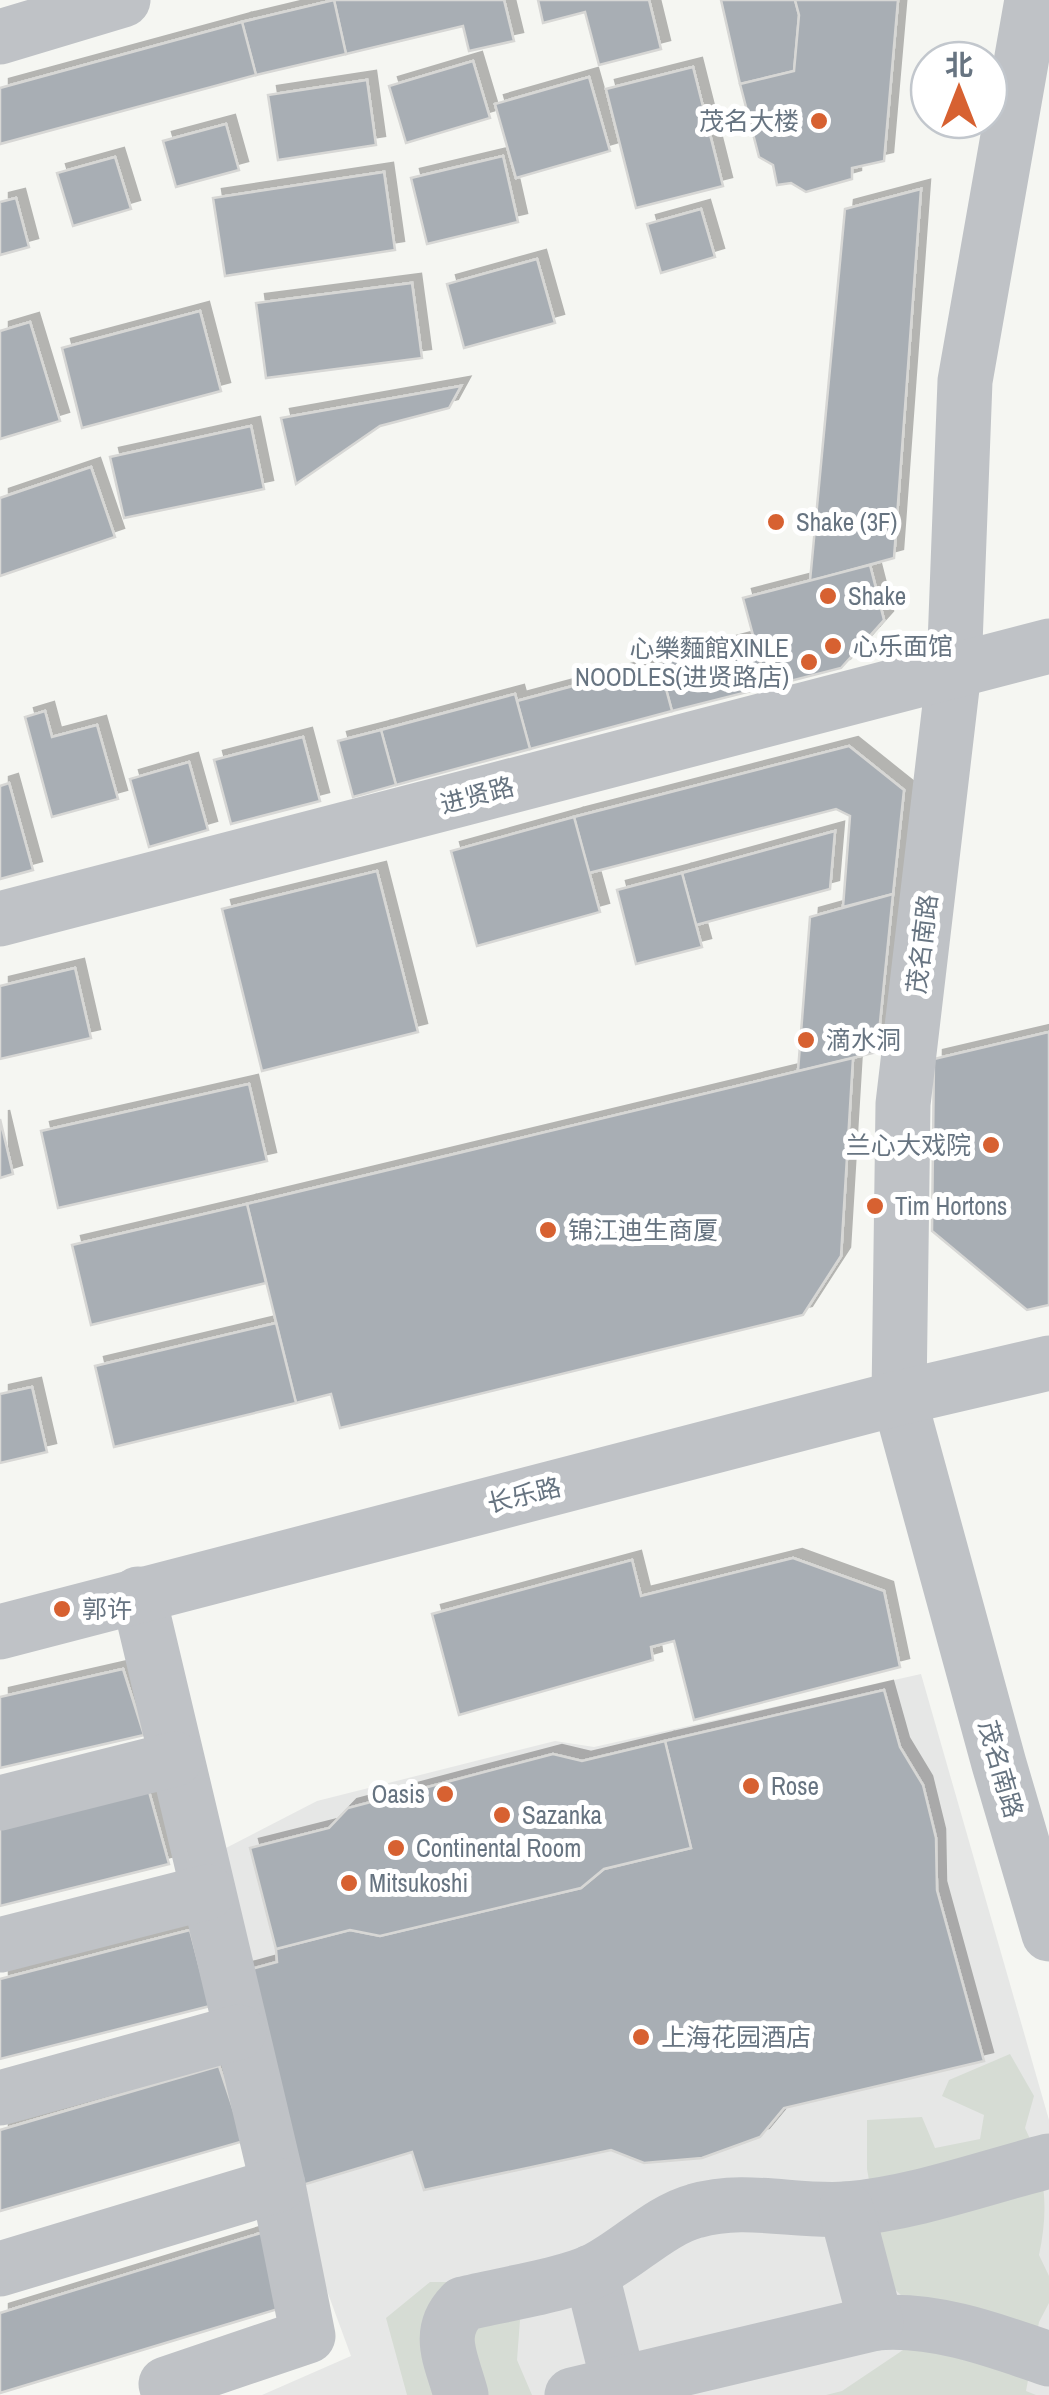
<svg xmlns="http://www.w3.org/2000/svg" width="1049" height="2395" font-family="'Archivo Narrow','Noto Sans SC',sans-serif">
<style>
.built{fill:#e6e7e6}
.green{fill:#d6dcd4}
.building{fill:#a8aeb4;stroke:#d7d7d5;stroke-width:2.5;filter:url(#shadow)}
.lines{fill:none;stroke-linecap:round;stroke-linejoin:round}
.minor{stroke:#bfc2c6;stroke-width:55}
.poi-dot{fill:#d76131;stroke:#fff;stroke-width:4}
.labels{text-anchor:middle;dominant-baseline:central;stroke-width:10;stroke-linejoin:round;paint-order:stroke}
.poi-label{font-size:25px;fill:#677481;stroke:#fff;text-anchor:start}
.street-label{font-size:25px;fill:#677481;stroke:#fff}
</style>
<defs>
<filter id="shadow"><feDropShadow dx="9" dy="-9" stdDeviation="0" flood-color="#0004"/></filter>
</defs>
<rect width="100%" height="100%" fill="#f5f6f2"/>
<polygon class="built" points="921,1674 1049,2120 1049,2395 262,2395 351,2356 294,2201 224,1849 317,1801 555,1741 594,1747"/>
<g class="green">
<path d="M1010,2054L1034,2096L1025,2128C1046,2171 1049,2208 1039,2255L1049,2276V2303L1039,2322L1026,2391L1036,2395H826L842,2391L909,2346L917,2310L887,2282L867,2169V2120L922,2117L935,2148L980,2139L984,2115L942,2096L949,2080Z"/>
<polygon points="430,2282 491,2282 520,2320 517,2360 532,2395 407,2395 386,2318"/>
</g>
<g class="building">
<polygon points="334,0 504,0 514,41 469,51 463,26 346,54"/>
<polygon points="334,0 346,54 256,75 242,22"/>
<polygon points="538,0 649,0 661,49 599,65 585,12 543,23"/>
<polygon points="721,0 795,0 799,15 794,71 740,84"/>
<polygon points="795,0 898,0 884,161 852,168 852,179 806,192 791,183 777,185 773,165 759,157 740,84 794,71 799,15"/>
<polygon points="242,22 256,75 0,144 0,88"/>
<polygon points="473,61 490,118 406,143 389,86"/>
<polygon points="693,67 723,186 636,208 606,89"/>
<polygon points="589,77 610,151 516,178 495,104"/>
<polygon points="367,80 376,145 278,160 268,95"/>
<polygon points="226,124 239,170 176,187 163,141"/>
<polygon points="503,156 518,222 427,244 411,178"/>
<polygon points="115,157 131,209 73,226 57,173"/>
<polygon points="384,172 395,250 225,276 213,198"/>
<polygon points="921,189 894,558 810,581 845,209"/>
<polygon points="16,198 29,247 0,255 0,202"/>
<polygon points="701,209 715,257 661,273 647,224"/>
<polygon points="537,259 555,323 464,348 447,284"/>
<polygon points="412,283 422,358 266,378 256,303"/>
<polygon points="200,311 221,391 82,428 62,348"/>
<polygon points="30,322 60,421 0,439 0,331"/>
<polygon points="461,386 449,408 380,426 296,484 281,418"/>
<polygon points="251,426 264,489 124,518 110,457"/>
<polygon points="91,467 115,537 0,576 0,498"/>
<polygon points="870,565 884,620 841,668 767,687 743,598"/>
<polygon points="754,638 767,687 672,711 659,663"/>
<polygon points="659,663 672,711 530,749 517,701"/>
<polygon points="515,694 530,749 396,785 381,730"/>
<polygon points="45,711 52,737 97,725 118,799 52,817 25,717"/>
<polygon points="381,730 396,785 353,797 338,741"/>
<polygon points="303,737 320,801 231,824 214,760"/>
<polygon points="849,746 904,790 893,894 843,907 850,816 836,809 589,873 574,817"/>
<polygon points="189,762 208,830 149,847 130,779"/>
<polygon points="9,783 33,870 0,879 0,786"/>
<polygon points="574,817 600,912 477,946 451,851"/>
<polygon points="835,831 830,889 696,925 682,873"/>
<polygon points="377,871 418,1032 262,1071 222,909"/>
<polygon points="682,873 702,947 636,964 617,890"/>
<polygon points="893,894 877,1052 798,1071 810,917"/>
<polygon points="75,968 91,1038 0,1059 0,986"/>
<polygon points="1049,1032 1049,1305 1027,1310 932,1231 934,1059"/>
<polygon points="853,1058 841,1256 803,1315 340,1428 331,1394 296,1403 247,1204"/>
<polygon points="249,1084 267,1161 58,1208 41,1131"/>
<polygon points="0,1119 13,1174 0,1178"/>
<polygon points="247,1204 266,1283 91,1325 72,1245"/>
<polygon points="276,1323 296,1403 114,1447 95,1366"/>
<polygon points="32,1387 47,1452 0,1463 0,1394"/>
<polygon points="793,1558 884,1591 900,1667 694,1720 674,1641 651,1647 653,1660 459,1715 432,1614 632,1560 641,1596"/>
<polygon points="123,1669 144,1735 0,1768 0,1697"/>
<polygon points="884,1690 900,1747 923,1785 936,1838 937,1890 984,2061 784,2108 760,2137 702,2158 644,2163 611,2150 424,2190 412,2152 296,2187 244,1971 277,1962 276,1949 350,1930 380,1936 581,1888 604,1869 691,1848 665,1741"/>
<polygon points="665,1741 691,1848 604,1869 581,1888 380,1936 350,1930 276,1949 250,1848 329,1828 348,1808 553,1754 582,1761"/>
<polygon points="148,1788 169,1864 0,1906 0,1826"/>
<polygon points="190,1930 210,2006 0,2059 0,1979"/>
<polygon points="219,2066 244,2141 0,2211 0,2130"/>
<polygon points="264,2232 288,2306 0,2393 0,2313"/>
</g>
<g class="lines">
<g class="minor">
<polyline points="1032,0 965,381 954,671 903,1104 899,1398 999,1764 1049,1934"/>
<polyline points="0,37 123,0"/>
<polyline points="0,919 1049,646"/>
<polyline points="138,1594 278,2185 308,2336 166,2384 169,2395"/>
<polyline points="0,1632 899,1398 1049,1363"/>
<polyline points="0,1803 175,1759"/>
<polyline points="0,1945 208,1892"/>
<polyline points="0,2098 239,2032"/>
<polyline points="0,2269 278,2185"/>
<polyline points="591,2272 619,2384"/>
<path d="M876,2323C935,2318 994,2340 1049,2359"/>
<path d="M461,2395C452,2360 434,2333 463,2304C499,2295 565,2285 596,2270C629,2253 661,2220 695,2211C746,2196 796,2213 847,2209C915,2203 983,2178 1049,2161"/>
<polyline points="572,2395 876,2323 846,2209"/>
</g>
</g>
<g class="poi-dot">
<circle cx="819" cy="121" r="10"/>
<circle cx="776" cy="522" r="10"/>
<circle cx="828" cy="596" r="10"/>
<circle cx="833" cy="646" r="10"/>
<circle cx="809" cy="662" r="10"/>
<circle cx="806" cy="1040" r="10"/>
<circle cx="991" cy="1145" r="10"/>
<circle cx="875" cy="1206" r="10"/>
<circle cx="548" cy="1230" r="10"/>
<circle cx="62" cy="1609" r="10"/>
<circle cx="751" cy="1786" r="10"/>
<circle cx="445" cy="1794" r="10"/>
<circle cx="502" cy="1815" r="10"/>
<circle cx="396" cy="1848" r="10"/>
<circle cx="349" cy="1883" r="10"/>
<circle cx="641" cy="2037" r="10"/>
</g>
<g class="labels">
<g class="poi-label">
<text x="799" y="121" text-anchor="end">茂名大楼</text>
<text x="796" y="522">Shake (3F)</text>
<text x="848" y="596">Shake</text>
<text x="853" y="646">心乐面馆</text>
<text x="789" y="648" text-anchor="end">心樂麵館XINLE<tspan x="789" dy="29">NOODLES(进贤路店)</tspan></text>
<text x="826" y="1040">滴水洞</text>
<text x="971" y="1145" text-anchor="end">兰心大戏院</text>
<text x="895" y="1206">Tim Hortons</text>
<text x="568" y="1230">锦江迪生商厦</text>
<text x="82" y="1609">郭许</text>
<text x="771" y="1786">Rose</text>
<text x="425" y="1794" text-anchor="end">Oasis</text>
<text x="522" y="1815">Sazanka</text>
<text x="416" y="1848">Continental Room</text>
<text x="369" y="1883">Mitsukoshi</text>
<text x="661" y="2037">上海花园酒店</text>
</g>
<g class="street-label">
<text transform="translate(477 795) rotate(-15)">进贤路</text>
<text transform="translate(922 944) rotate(-83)">茂名南路</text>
<text transform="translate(524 1495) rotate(-14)">长乐路</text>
<text transform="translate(1001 1769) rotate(74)">茂名南路</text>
</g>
</g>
<g transform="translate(959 90)"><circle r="48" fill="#ffffff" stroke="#c2c7cd" stroke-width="2.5"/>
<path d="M0-8L18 38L0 25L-18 38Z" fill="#d76131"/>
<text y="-15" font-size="28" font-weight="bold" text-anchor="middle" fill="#677481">北</text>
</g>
</svg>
